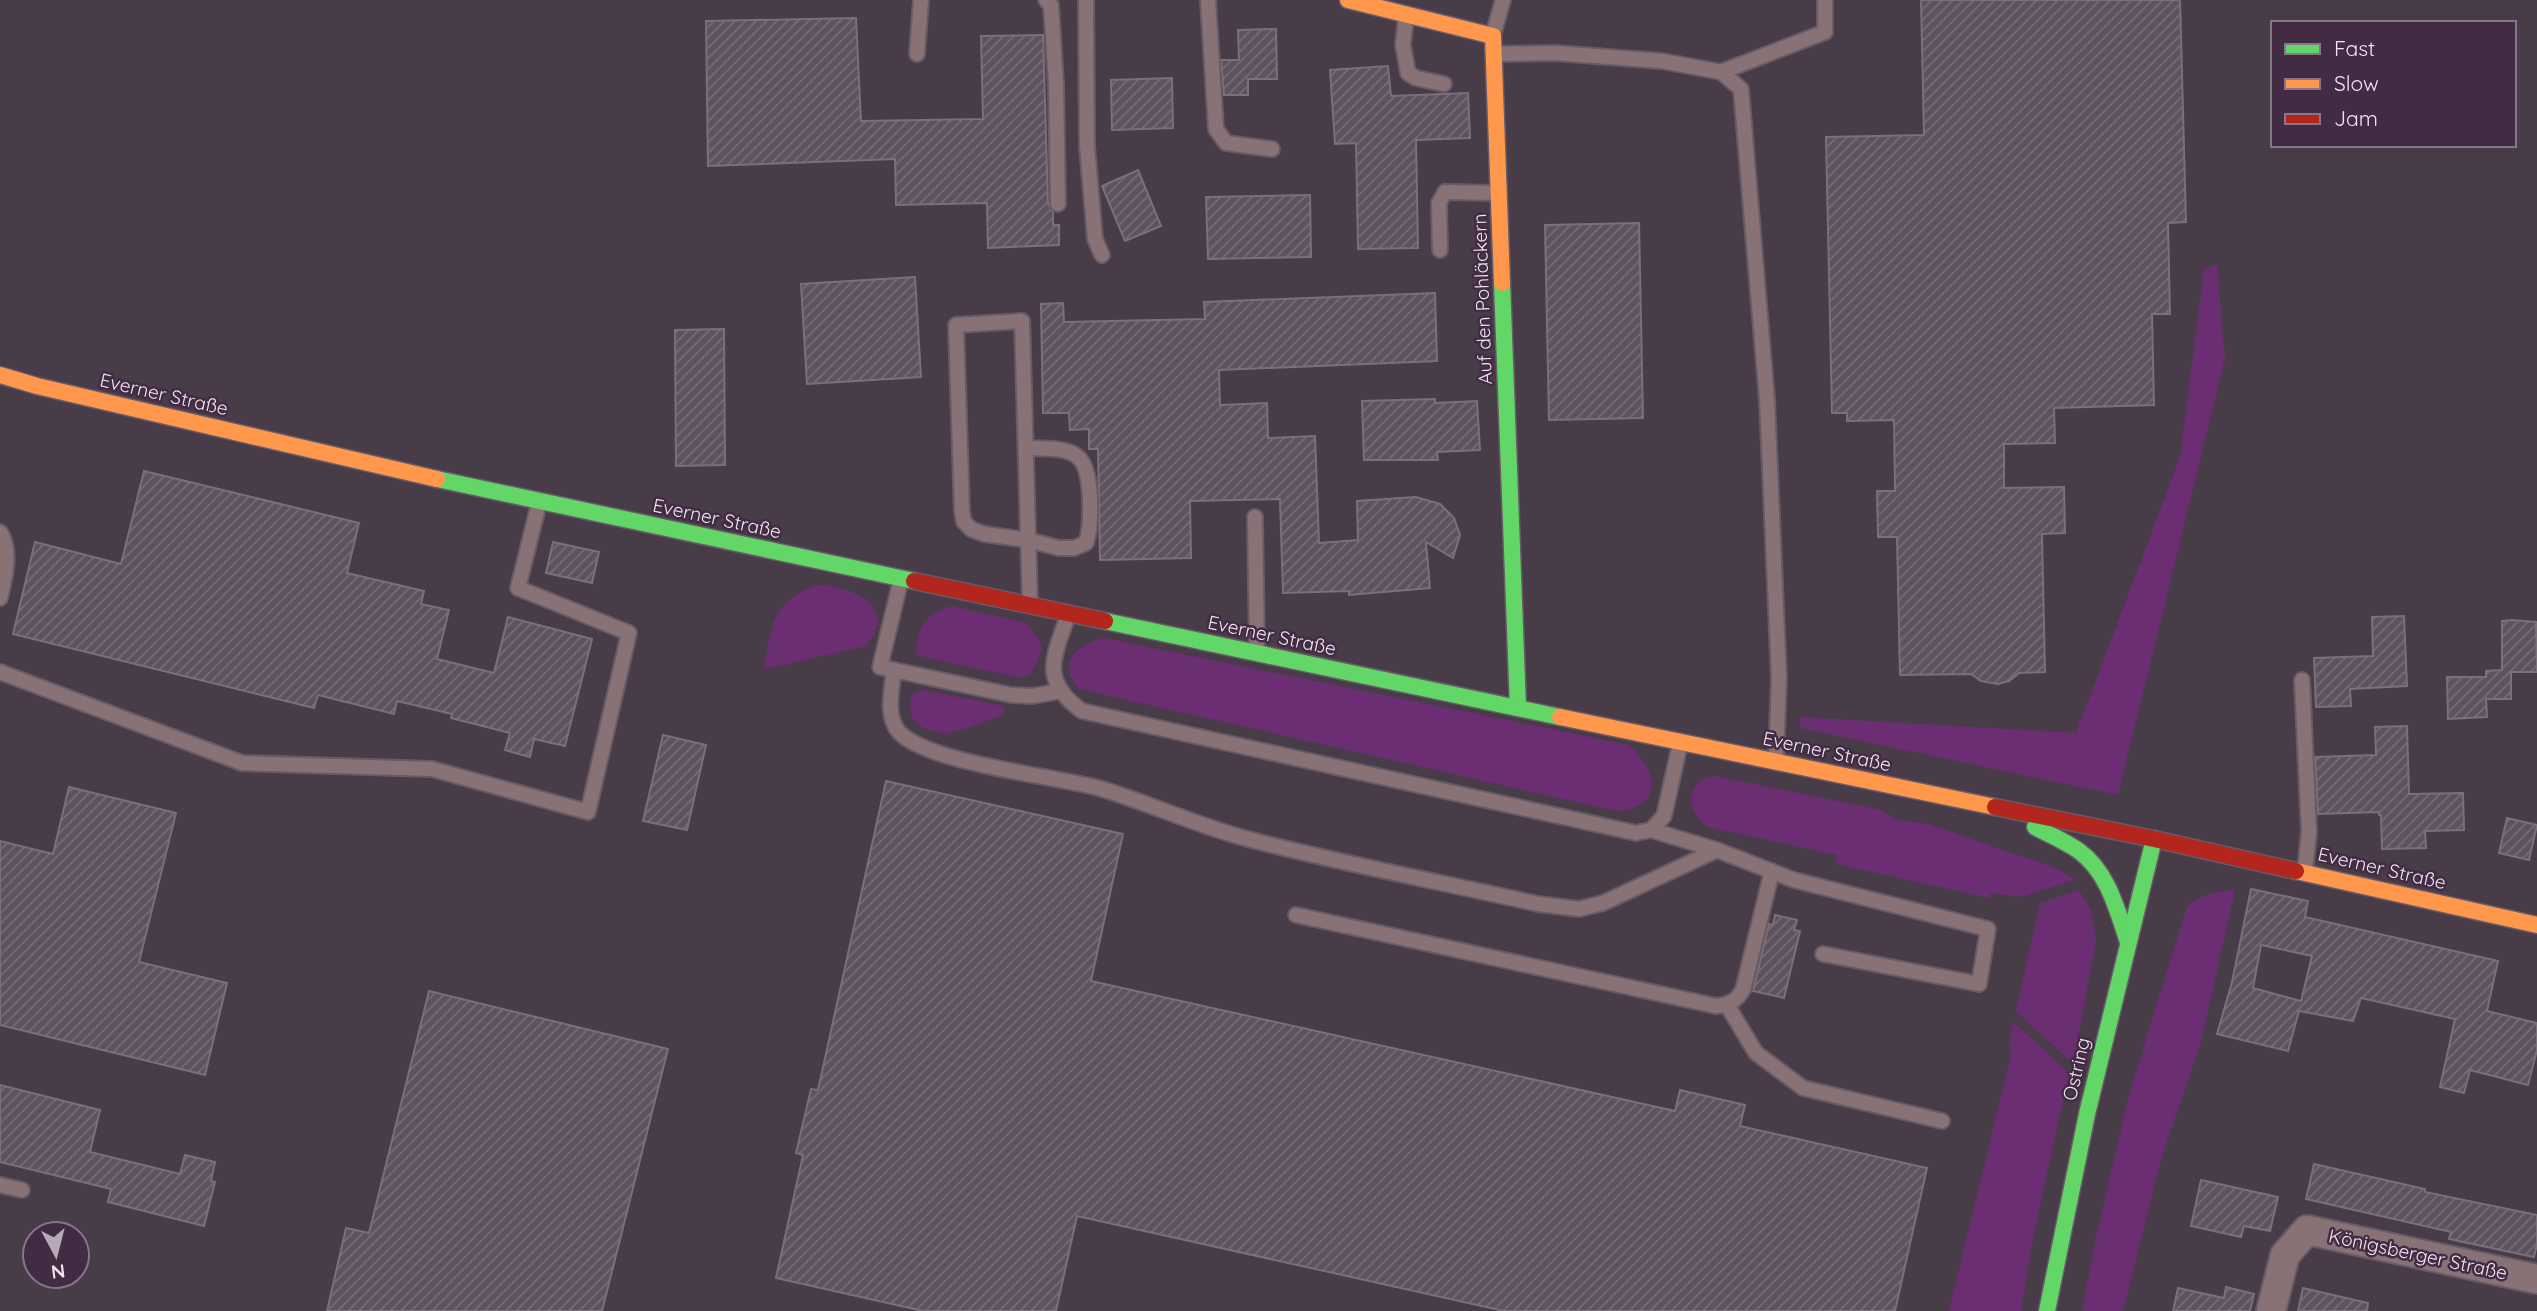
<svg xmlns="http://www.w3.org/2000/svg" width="2537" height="1311" font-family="Quicksand,sans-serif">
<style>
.green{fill:#6b2e73}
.building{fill:url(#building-hatch);stroke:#7a6f7a;stroke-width:2;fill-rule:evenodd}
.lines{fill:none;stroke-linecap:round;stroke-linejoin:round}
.lane-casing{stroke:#665b67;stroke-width:18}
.street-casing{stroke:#665b67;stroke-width:32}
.fast-casing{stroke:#665b67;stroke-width:19}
.slow-casing{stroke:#665b67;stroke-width:19}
.jam-casing{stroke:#665b67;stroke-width:19}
.lane{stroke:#897275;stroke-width:14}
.street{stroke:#897275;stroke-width:28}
.fast{stroke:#63d668;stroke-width:16}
.slow{stroke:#ff974d;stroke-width:16}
.jam{stroke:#b3261e;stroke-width:16}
.labels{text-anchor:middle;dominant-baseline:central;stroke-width:5;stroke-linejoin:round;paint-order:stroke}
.street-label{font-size:19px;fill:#f1e3f3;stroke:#412c44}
</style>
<defs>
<pattern id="building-hatch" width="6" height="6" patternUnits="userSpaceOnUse" patternTransform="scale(1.75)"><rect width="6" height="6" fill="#5d535e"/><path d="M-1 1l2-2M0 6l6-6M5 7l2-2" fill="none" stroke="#756c76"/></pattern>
</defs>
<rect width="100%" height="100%" fill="#483c49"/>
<g class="green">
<polygon points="2217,264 2225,358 2118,795 1800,728 1800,717 2076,733 2180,457 2204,269"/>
<path d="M817,585C851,586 900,606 866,646L764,669C773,625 770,602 817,585Z"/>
<path d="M952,606L1026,623L1039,639L1042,649L1032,673L1022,678L915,655C920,625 922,616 952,606Z"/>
<path d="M1104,638L1629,745C1658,770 1664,809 1616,811L1079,689C1055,662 1077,645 1104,638Z"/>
<path d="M923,690L1003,706L1004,711L1002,715L995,718C982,722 955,734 943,733C919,731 903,717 913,694Z"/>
<path d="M1714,776L1882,810L1897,820L1928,824L2061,870L2075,880L2021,897L1991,893L1989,898L1836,864L1837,855L1708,827C1686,813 1684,780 1714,776Z"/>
<polygon points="2079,890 2091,911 2096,942 2073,1064 2016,1011 2040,903"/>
<path d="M2235,890L2202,1038L2161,1159L2123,1311H2082L2095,1242L2130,1091L2187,907C2201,893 2216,892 2235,890Z"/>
<polygon points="2013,1021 2069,1073 2033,1237 2021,1311 1949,1311 2012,1051 2009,1049"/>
</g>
<g class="building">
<polygon points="1921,0 2180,0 2186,222 2168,223 2170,314 2152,314 2154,405 2054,408 2055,443 2004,444 2004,488 2064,487 2065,533 2042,534 2045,672 2019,673 2009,681 1998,684 1981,681 1971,674 1900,675 1897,537 1878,537 1877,491 1895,491 1894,420 1847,421 1847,413 1832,413 1826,137 1924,135"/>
<polygon points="856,18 861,121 983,119 981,36 1043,35 1048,204 1053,212 1053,225 1059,225 1059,245 988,248 987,203 896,205 895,159 708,166 706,21"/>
<polygon points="1276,29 1277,79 1248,79 1248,95 1224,95 1221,60 1239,60 1238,30"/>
<polygon points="1388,66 1391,96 1468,93 1470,138 1416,140 1418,248 1358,249 1356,143 1335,144 1330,70"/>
<polygon points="1172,78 1173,128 1112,130 1111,80"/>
<polygon points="1138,170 1161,226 1125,241 1102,186"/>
<polygon points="1310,195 1311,257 1208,259 1206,197"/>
<polygon points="1639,223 1643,418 1549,420 1545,225"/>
<polygon points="915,277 921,377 807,384 801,284"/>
<polygon points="1435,293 1437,361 1219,370 1220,405 1267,403 1268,438 1315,436 1319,543 1358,540 1357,501 1416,497 1440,504 1454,518 1460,535 1453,558 1426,542 1430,588 1349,595 1349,591 1283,593 1280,499 1190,501 1191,558 1100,560 1098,449 1089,449 1089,429 1070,430 1069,413 1043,413 1041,304 1063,303 1064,322 1205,319 1204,302"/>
<polygon points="724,329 725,465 676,466 675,330"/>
<polygon points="1435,399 1435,403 1477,401 1480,450 1437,452 1438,460 1364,460 1362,401"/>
<polygon points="144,471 359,523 347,573 424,591 421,604 449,610 437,659 494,673 508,617 592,639 565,746 534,739 530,757 505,750 510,733 451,718 452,714 397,701 394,714 318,695 314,708 13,634 35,542 121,564"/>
<polygon points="553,542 599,552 592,583 546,573"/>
<polygon points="2404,616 2407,686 2350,689 2351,706 2316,707 2314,658 2373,656 2372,617"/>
<polygon points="2512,620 2536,622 2537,672 2511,672 2511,699 2486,699 2487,717 2448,719 2447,677 2486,677 2486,671 2502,670 2502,621"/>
<polygon points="2407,726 2409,794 2463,793 2464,830 2425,831 2426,848 2382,849 2381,815 2379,815 2379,812 2318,814 2315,757 2376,755 2375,727"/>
<polygon points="663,735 706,745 687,830 643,821"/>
<polygon points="886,781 1123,834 1091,981 1675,1111 1680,1090 1745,1105 1740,1126 1927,1168 1895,1311 1504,1311 1077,1216 1056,1311 923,1311 776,1278 803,1155 796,1153 811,1089 818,1090"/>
<polygon points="69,787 176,813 139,962 227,983 205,1075 0,1025 0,841 53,854"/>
<polygon points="2507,818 2537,825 2529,860 2499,853"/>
<path d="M2251,889L2308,901L2305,917L2498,961L2487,1011L2537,1023V1050L2528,1085L2470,1070L2464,1093L2440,1087L2455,1019L2361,998L2353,1021L2299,1011L2288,1051L2217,1034L2232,982ZM2261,945L2312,956L2301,1001L2253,988Z"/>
<polygon points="1775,915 1797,920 1794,930 1800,931 1784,998 1753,991 1769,924 1773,925"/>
<polygon points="429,991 668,1049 602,1311 327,1311 346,1228 369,1233"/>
<polygon points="0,1085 100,1110 90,1152 180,1174 185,1155 215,1162 211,1181 215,1182 204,1226 108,1202 111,1189 0,1162"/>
<polygon points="2314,1164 2425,1189 2425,1192 2537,1215 2537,1244 2534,1257 2449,1239 2451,1232 2306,1199"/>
<polygon points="2201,1180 2278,1197 2270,1231 2244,1226 2241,1237 2191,1226"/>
<polygon points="2226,1287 2254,1294 2250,1311 2173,1311 2178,1288 2224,1298"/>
<polygon points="2303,1288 2368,1303 2367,1311 2298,1311"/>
</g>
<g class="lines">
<defs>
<g id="lane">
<polyline points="1046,0 1051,5 1056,84 1058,204"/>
<polyline points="1086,0 1087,146 1095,239 1102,255"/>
<polyline points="1208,0 1216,129 1226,143 1272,149"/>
<polyline points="1406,16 1403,45 1408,73 1416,78 1444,84"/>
<polyline points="1493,35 1503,0"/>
<polyline points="917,54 921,0"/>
<polyline points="1496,54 1555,53 1662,61 1721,72 1741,89 1767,400 1779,678 1776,760"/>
<polyline points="1721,72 1825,32 1825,0"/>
<polyline points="1440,250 1439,203 1445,192 1498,193"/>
<path d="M1026,448C1041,449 1067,446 1079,458C1093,472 1092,525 1086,543L1074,548H1059L1028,540L984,534L971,529L964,522L962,512L956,325L1022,321C1025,415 1027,509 1030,604"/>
<polyline points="1255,517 1257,652"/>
<path d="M0,532C12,550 5,578 0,598"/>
<polyline points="901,579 880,667 1011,695 1033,696 1060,691"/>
<path d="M1068,615C1054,657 1039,680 1082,711L1636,833L1651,830L1717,850L1794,880L1988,929L1979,984L1823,954"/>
<path d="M894,670C892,689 885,716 899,732C929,764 1056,776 1102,789C1151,804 1198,826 1248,839C1343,864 1441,882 1538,904L1579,909L1603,903L1717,850"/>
<polyline points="0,672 242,763 432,769 588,812 629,633 518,588 539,503"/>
<polyline points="2302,680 2309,832 2305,870"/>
<polyline points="1651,830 1664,816 1680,744"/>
<path d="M1296,915L1716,1006C1729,1005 1736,1001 1743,990L1772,871"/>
<polyline points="1727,1005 1756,1053 1803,1088 1942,1121"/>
<polyline points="0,1185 22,1190"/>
</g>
<polyline id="street" points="2271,1311 2285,1255 2307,1230 2537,1279"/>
<g id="fast">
<polyline points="1502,283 1518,708"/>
<polyline points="437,479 914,581"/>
<polyline points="1105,621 1560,717"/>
<path d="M2035,827C2050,835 2065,841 2079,851C2108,872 2117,910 2128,942"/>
<polyline points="2047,1311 2087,1114 2154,839"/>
</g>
<g id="slow">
<polyline points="1348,0 1493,36 1502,283"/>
<polyline points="0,375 37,386 437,479"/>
<polyline points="1560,717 1995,807"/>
<polyline points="2296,871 2537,925"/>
</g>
<g id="jam">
<polyline points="914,581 1105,621"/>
<polyline points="1995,807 2154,839 2296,871"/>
</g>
</defs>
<use href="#lane" class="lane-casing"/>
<use href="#street" class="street-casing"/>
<use href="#fast" class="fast-casing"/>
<use href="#slow" class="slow-casing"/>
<use href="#jam" class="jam-casing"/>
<use href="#lane" class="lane"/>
<use href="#street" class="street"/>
<use href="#fast" class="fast"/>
<use href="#slow" class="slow"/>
<use href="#jam" class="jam"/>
</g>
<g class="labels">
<g class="street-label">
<text transform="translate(1482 299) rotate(-92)">Auf den Pohläckern</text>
<text transform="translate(164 394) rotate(13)">Everner Straße</text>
<text transform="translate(717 518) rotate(12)">Everner Straße</text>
<text transform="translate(1272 635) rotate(12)">Everner Straße</text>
<text transform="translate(1827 751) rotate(12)">Everner Straße</text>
<text transform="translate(2382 868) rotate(13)">Everner Straße</text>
<text transform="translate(2076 1069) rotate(-77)">Ostring</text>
<text transform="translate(2418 1254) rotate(12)">Königsberger Straße</text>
</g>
</g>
<rect x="2271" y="21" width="245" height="126" fill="#412c44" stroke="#87758a" stroke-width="2"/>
<rect x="2285" y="44" width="35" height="10" fill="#63d668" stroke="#87758a" stroke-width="2"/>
<text x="2334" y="56" font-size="21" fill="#f1e3f3">Fast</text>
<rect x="2285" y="79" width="35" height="10" fill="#ff974d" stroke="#87758a" stroke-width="2"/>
<text x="2334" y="91" font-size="21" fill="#f1e3f3">Slow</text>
<rect x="2285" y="114" width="35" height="10" fill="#b3261e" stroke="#87758a" stroke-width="2"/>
<text x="2334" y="126" font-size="21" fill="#f1e3f3">Jam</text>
<g transform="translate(56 1255) rotate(173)"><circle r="33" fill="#412c44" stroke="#87758a" stroke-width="2"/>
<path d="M0-5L12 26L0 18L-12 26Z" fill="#b6a9b8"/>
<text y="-10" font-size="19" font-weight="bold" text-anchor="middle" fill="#f1e3f3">N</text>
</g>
</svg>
